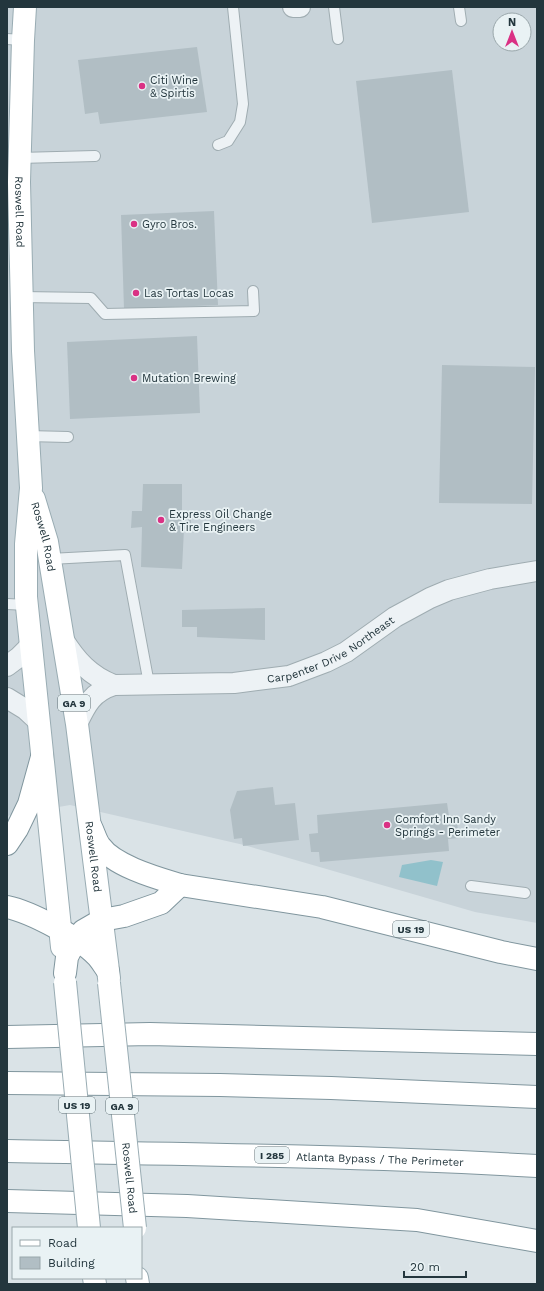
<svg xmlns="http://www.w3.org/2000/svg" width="544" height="1291" font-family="'Work Sans',sans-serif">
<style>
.built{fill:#c8d3d9;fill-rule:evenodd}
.water{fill:#91c1cb}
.building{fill:#b1bec4}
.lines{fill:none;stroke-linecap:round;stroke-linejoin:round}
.service-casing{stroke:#9facb1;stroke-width:12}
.minor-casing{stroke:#9facb1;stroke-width:22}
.primary-casing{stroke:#99acb3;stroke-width:24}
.motorway-casing{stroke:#80969e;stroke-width:24}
.service{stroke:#edf2f5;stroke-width:10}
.minor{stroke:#edf2f5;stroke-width:20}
.primary{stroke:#fff;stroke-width:22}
.motorway{stroke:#fff;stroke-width:22}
.primary-bridge-casing{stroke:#99acb3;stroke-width:24;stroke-linecap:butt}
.primary-bridge{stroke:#fff;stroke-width:22}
.poi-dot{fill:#da3184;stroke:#e9f2f4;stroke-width:1.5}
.labels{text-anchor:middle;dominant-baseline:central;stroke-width:3.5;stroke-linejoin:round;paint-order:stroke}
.shield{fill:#e9f2f4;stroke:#5e6e74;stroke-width:1}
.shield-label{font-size:10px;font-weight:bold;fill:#23363d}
.poi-label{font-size:11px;fill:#23363d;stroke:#e9f2f4;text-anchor:start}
.street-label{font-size:11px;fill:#23363d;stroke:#e9f2f4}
</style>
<rect width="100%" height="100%" fill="#dae3e7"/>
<path class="built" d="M7,7H537V923L475,912L244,845L70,805L7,816ZM500,20H524V44H500Z"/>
<polygon class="water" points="431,860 443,862 437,886 399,877 402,865"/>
<g class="building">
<polygon points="197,47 207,112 100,124 98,112 85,114 78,60"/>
<polygon points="452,70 469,212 372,223 356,81"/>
<polygon points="214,211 218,305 124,309 121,215"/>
<polygon points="197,336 200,413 70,419 67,342"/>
<polygon points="442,365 535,367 532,504 439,503"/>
<polygon points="143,484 182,484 182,512 191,512 191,529 184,529 182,569 141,567 142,527 131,528 132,511 142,511"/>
<polygon points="265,608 265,640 197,637 197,627 182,627 182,610"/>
<polygon points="273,787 275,805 295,803 299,840 243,846 242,838 234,839 230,810 237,791"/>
<polygon points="447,803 449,816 456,815 459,838 448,839 449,851 320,862 319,852 311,852 309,834 318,833 317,815"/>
</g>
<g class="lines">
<defs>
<g id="service">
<polyline points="334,7 338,39"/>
<polyline points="459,7 461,21"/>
<polyline points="7,39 23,40"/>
<polyline points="218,145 228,141 240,122 243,104 233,7"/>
<polyline points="19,158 95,156"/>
<polyline points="21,297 91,298 105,314 254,311 253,291"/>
<polyline points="27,436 68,437"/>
<polyline points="50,559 125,555 149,684"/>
<polyline points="7,604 27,605"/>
<polyline points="471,886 525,893"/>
</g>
<g id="minor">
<polyline points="293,7 300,7"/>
<path d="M63,639C76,660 90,676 114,685"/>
<polyline points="7,666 19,657 31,645"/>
<polyline points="7,698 25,709 39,722"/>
<path id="s1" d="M77,724C86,705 92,692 114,685L234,683L289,676L326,662L346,652L395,617L430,598L449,590L490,579L537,571"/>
</g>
<g id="primary">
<path id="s2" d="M25,7L23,40L19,182L23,351L31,488L26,544V597L62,947"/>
<path id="s3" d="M34,499L47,542L77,724L109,978"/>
<polyline points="94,1278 95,1284"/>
<polyline points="137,1278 138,1284"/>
</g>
<g id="motorway">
<path d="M91,827C94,833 96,841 100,846C114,866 157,878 180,885L322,907L501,952L537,959"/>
<polyline points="7,844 17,829 29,804 42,757"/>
<path d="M7,907C31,912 80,938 97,956C101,960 104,966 108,971"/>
<polyline points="65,973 67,957 72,947 83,931 102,920 124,916 161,903 180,885"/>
<polyline points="7,1037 150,1034 537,1044"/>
<polyline points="7,1083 220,1085 331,1088 537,1097"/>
<path id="s4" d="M7,1151C184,1154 360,1156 537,1166"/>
<polyline points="7,1201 187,1206 417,1220 537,1241"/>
</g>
</defs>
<use href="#service" class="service-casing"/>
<use href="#minor" class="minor-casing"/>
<use href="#primary" class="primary-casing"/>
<use href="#motorway" class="motorway-casing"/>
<use href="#service" class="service"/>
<use href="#minor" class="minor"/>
<use href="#primary" class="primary"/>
<use href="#motorway" class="motorway"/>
<defs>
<g id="primary-bridge">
<polyline points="65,982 89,1228"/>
<path id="s5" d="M109,983L135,1228"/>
</g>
</defs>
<use href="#primary-bridge" class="primary-bridge-casing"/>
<use href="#primary-bridge" class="primary-bridge"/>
</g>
<g class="poi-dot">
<circle cx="142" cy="86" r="4"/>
<circle cx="134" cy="224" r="4"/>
<circle cx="136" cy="293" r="4"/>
<circle cx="134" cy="378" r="4"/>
<circle cx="161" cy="520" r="4"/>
<circle cx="387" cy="825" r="4"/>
</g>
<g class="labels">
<g class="shield">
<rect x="58" y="695" width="32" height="16" rx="3"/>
<rect x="393" y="921" width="36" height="16" rx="3"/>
<rect x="59" y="1097" width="36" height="16" rx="3"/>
<rect x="106" y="1098" width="32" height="16" rx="3"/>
<rect x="255" y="1147" width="34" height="16" rx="3"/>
</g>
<g class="shield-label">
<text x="74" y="703">GA 9</text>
<text x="411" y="929">US 19</text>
<text x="77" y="1105">US 19</text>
<text x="122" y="1106">GA 9</text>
<text x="272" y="1155">I 285</text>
</g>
<g class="poi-label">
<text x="150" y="80">Citi Wine<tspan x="150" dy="13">&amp; Spirtis</tspan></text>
<text x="142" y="224">Gyro Bros.</text>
<text x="144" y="293">Las Tortas Locas</text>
<text x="142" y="378">Mutation Brewing</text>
<text x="169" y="514">Express Oil Change<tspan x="169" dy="13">&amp; Tire Engineers</tspan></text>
<text x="395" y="819">Comfort Inn Sandy<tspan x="395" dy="13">Springs - Perimeter</tspan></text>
</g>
<g class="street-label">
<text stroke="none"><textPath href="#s2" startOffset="205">Roswell Road</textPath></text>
<text stroke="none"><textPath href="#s3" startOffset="39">Roswell Road</textPath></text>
<text stroke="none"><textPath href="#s1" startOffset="280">Carpenter Drive Northeast</textPath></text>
<text stroke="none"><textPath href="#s3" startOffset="363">Roswell Road</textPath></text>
<text stroke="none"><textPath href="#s4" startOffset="373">Atlanta Bypass / The Perimeter</textPath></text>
<text stroke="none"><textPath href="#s5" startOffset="196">Roswell Road</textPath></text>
</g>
</g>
<rect width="544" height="1291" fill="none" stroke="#23363d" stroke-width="16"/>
<rect x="12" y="1227" width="130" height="52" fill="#e9f2f4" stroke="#9aa7ab"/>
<rect x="20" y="1240" width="20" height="6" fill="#ffffff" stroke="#9aa7ab"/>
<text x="48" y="1247" font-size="12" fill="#23363d">Road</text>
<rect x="20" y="1257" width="20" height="12" fill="#b1bec4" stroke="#9aa7ab"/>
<text x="48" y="1267" font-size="12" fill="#23363d">Building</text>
<g transform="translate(512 32)"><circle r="19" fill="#e9f2f4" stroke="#9aa7ab"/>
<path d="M0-3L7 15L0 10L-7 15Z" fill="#da3184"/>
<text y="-6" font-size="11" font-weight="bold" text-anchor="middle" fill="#23363d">N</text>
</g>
<path d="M404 1271v6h62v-6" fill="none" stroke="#23363d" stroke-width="2"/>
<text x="410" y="1271" font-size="12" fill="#23363d" stroke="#e9f2f4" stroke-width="3" paint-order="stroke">20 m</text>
</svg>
